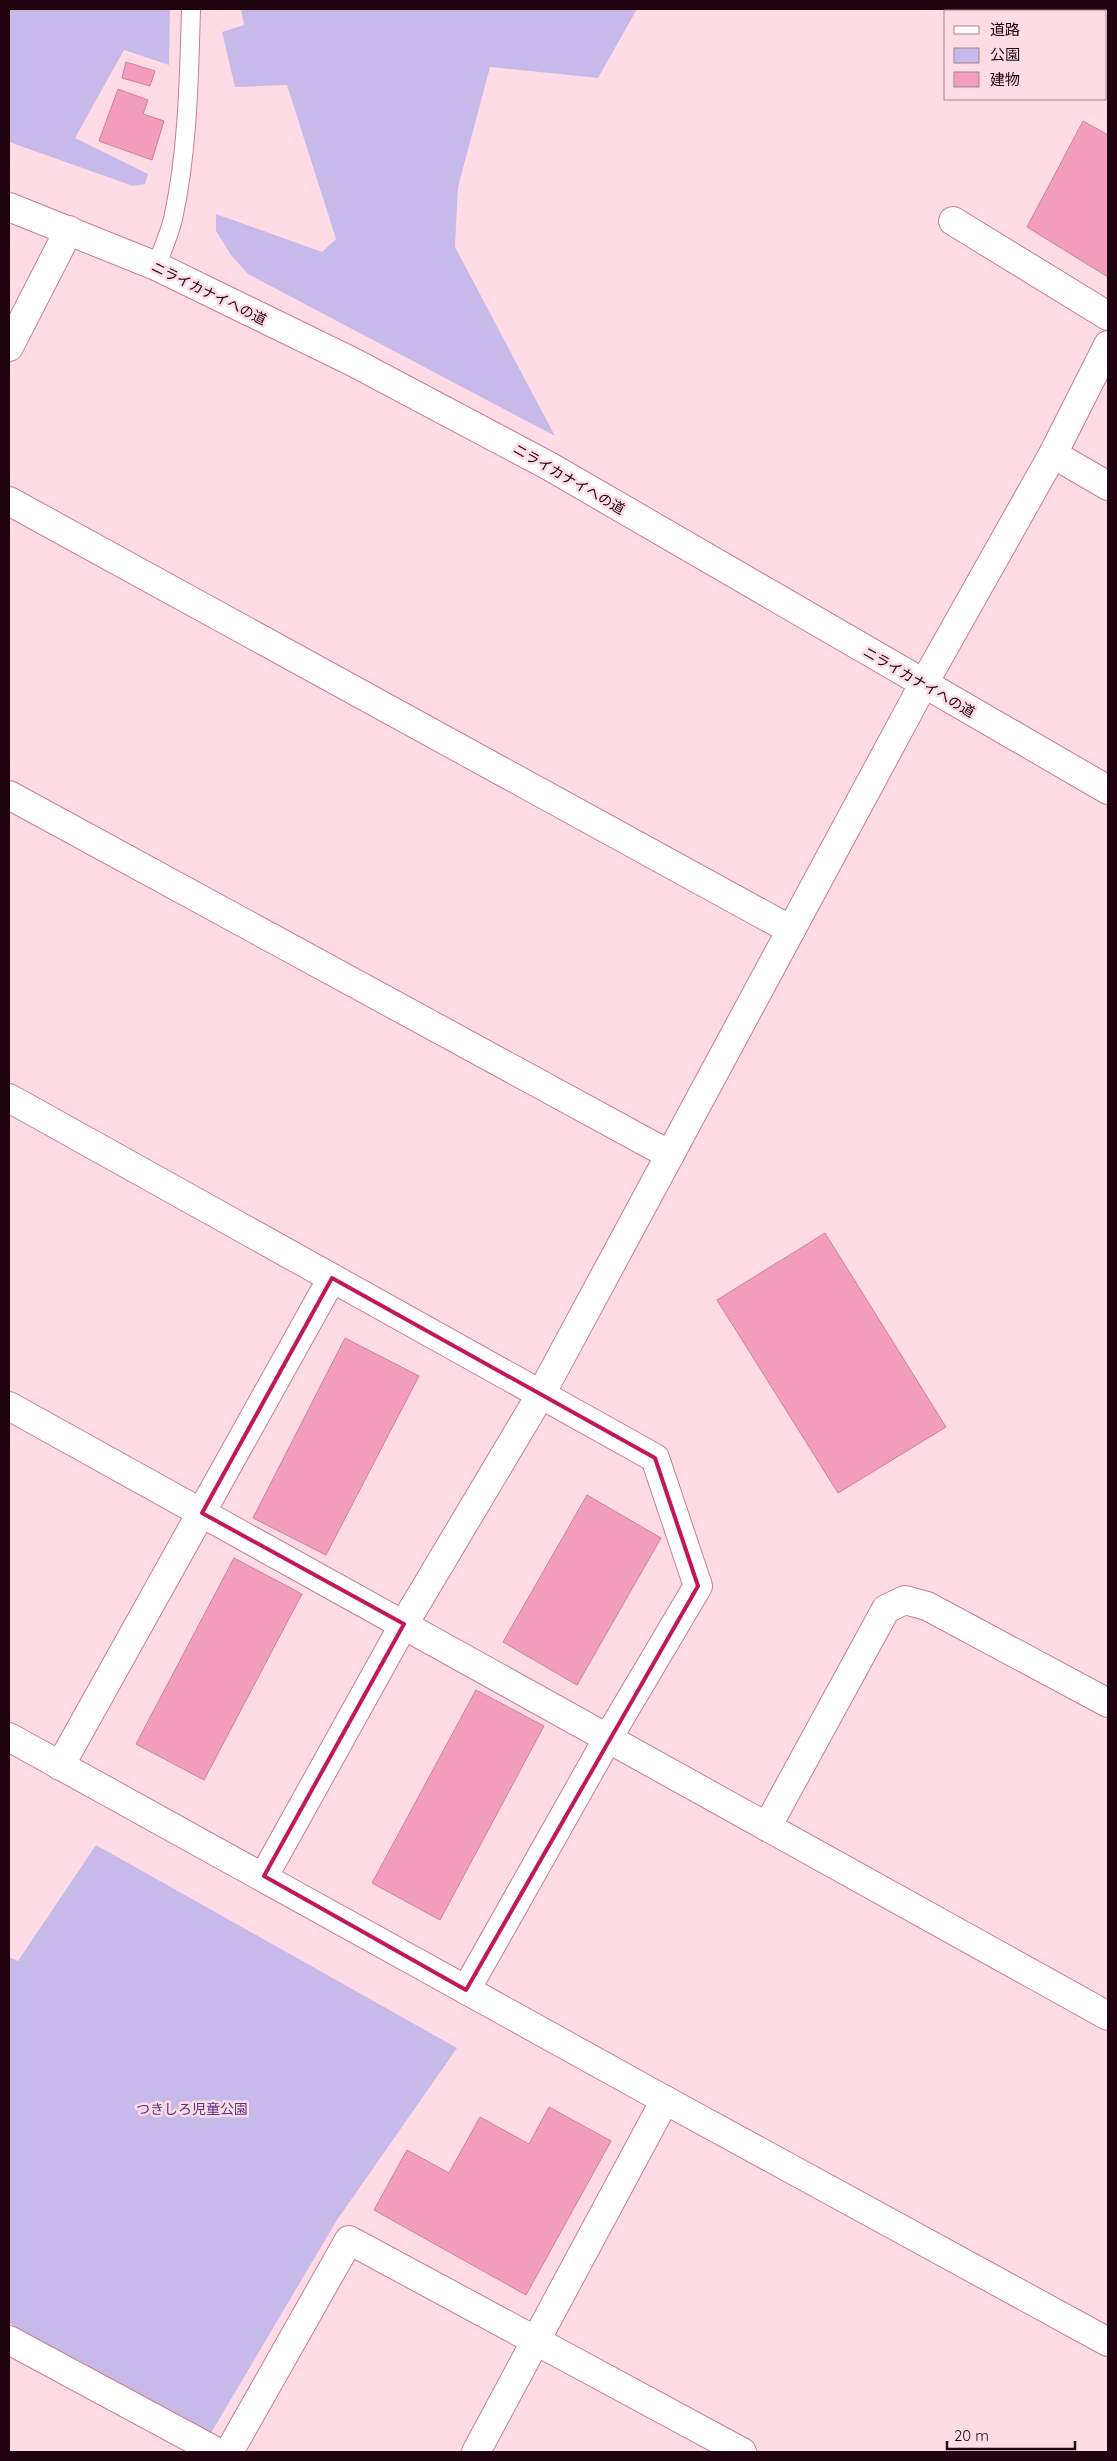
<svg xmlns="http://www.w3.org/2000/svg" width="1117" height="2461" font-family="Quicksand,'Noto Sans JP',sans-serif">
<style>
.green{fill:#c7baeb}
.building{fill:#f29ebc;stroke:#d07e9c}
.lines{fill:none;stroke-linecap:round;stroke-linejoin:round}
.lane-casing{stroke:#cc7b99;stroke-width:20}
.street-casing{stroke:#cc7b99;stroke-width:30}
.secondary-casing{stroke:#cc7b99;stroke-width:30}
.primary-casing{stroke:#cc7b99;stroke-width:30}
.lane{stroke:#fff;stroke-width:18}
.street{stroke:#fff;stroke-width:28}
.secondary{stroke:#fff;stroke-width:28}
.primary{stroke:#fff;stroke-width:28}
.marked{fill:none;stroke:#c2185b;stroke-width:4;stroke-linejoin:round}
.labels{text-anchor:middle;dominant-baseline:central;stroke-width:5;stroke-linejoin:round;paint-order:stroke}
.street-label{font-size:14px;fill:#1f030e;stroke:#ffdbe6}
.park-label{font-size:14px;fill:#53338a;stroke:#ffdbe6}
</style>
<rect width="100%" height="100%" fill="#ffdbe6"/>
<g class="green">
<polygon points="9,9 170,9 169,65 124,50 75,138 148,174 145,184 133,186 9,142"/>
<polygon points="241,9 637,9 598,78 490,67 458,187 455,247 555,436 248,274 231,255 216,231 216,214 322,252 336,239 287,85 235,87 222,32 244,25"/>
<polygon points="96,1845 457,2048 337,2220 208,2438 9,2323 9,1957 18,1961"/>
</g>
<g class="building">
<polygon points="126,62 155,71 150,86 122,78"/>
<polygon points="118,89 148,100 143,114 164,121 152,160 99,141"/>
<polygon points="1083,121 1108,135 1108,277 1027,227"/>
<polygon points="825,1233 946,1427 838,1493 717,1300"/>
<polygon points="345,1338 419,1376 326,1555 253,1518"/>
<polygon points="587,1495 661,1538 577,1685 503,1642"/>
<polygon points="234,1558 302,1594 204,1780 136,1744"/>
<polygon points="476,1690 544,1726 440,1920 372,1883"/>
<polygon points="549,2107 611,2141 526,2295 374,2210 407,2150 449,2173 480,2117 529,2144"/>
</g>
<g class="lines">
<defs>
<path id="lane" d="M156,266C162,251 169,235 173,219C188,150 189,79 191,9"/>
<g id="street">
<polyline points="953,221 1108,316"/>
<polyline points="9,347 69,230"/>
<polyline points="1053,454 1108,486"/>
<polyline points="9,501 791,930"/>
<polyline points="923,685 1053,454 1108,345"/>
<polyline points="9,795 670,1155"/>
<polyline points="9,1098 655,1458 698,1586 608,1738 466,1990"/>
<polyline points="9,1406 1108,2016"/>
<polyline points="60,1766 332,1278"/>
<polyline points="767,1827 886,1609 905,1600 927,1606 1108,1703"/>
<polyline points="9,2340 217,2452"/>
<polyline points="229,2452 349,2240 742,2452"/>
<polyline points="476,2452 665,2100"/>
</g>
<g id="secondary">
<polyline points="9,1737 665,2100 1108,2342"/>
<polyline points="264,1876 404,1624 541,1394 923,685"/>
</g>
<polyline id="primary" points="9,207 156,266 353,362 549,466 1108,790"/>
</defs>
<use href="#lane" class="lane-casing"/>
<use href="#street" class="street-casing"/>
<use href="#secondary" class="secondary-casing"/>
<use href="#primary" class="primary-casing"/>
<use href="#lane" class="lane"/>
<use href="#street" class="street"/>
<use href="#secondary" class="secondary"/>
<use href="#primary" class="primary"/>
</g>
<path class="marked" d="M332,1278L655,1458L698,1586L466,1990L264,1876L404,1624L202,1513Z"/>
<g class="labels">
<g class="street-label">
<text transform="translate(209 293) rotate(26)">ニライカナイへの道</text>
<text transform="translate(569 479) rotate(30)">ニライカナイへの道</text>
<text transform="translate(919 682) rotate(30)">ニライカナイへの道</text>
</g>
<g class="park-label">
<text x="192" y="2109">つきしろ児童公園</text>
</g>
</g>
<rect width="1117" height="2461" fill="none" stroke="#1f030e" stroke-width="20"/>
<rect x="944" y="10" width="162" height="90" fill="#ffdbe6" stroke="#a58590"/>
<rect x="954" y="26" width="25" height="8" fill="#ffffff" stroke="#a58590"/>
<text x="990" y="35" font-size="15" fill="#1f030e">道路</text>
<rect x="954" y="48" width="25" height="15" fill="#c7baeb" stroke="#a58590"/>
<text x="990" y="60" font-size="15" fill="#1f030e">公園</text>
<rect x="954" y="72" width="25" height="15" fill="#f29ebc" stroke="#a58590"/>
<text x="990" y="85" font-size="15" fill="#1f030e">建物</text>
<path d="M947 2441v8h128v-8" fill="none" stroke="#1f030e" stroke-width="2.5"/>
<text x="954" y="2441" font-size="15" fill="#1f030e" stroke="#ffdbe6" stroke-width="4" paint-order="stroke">20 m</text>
</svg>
